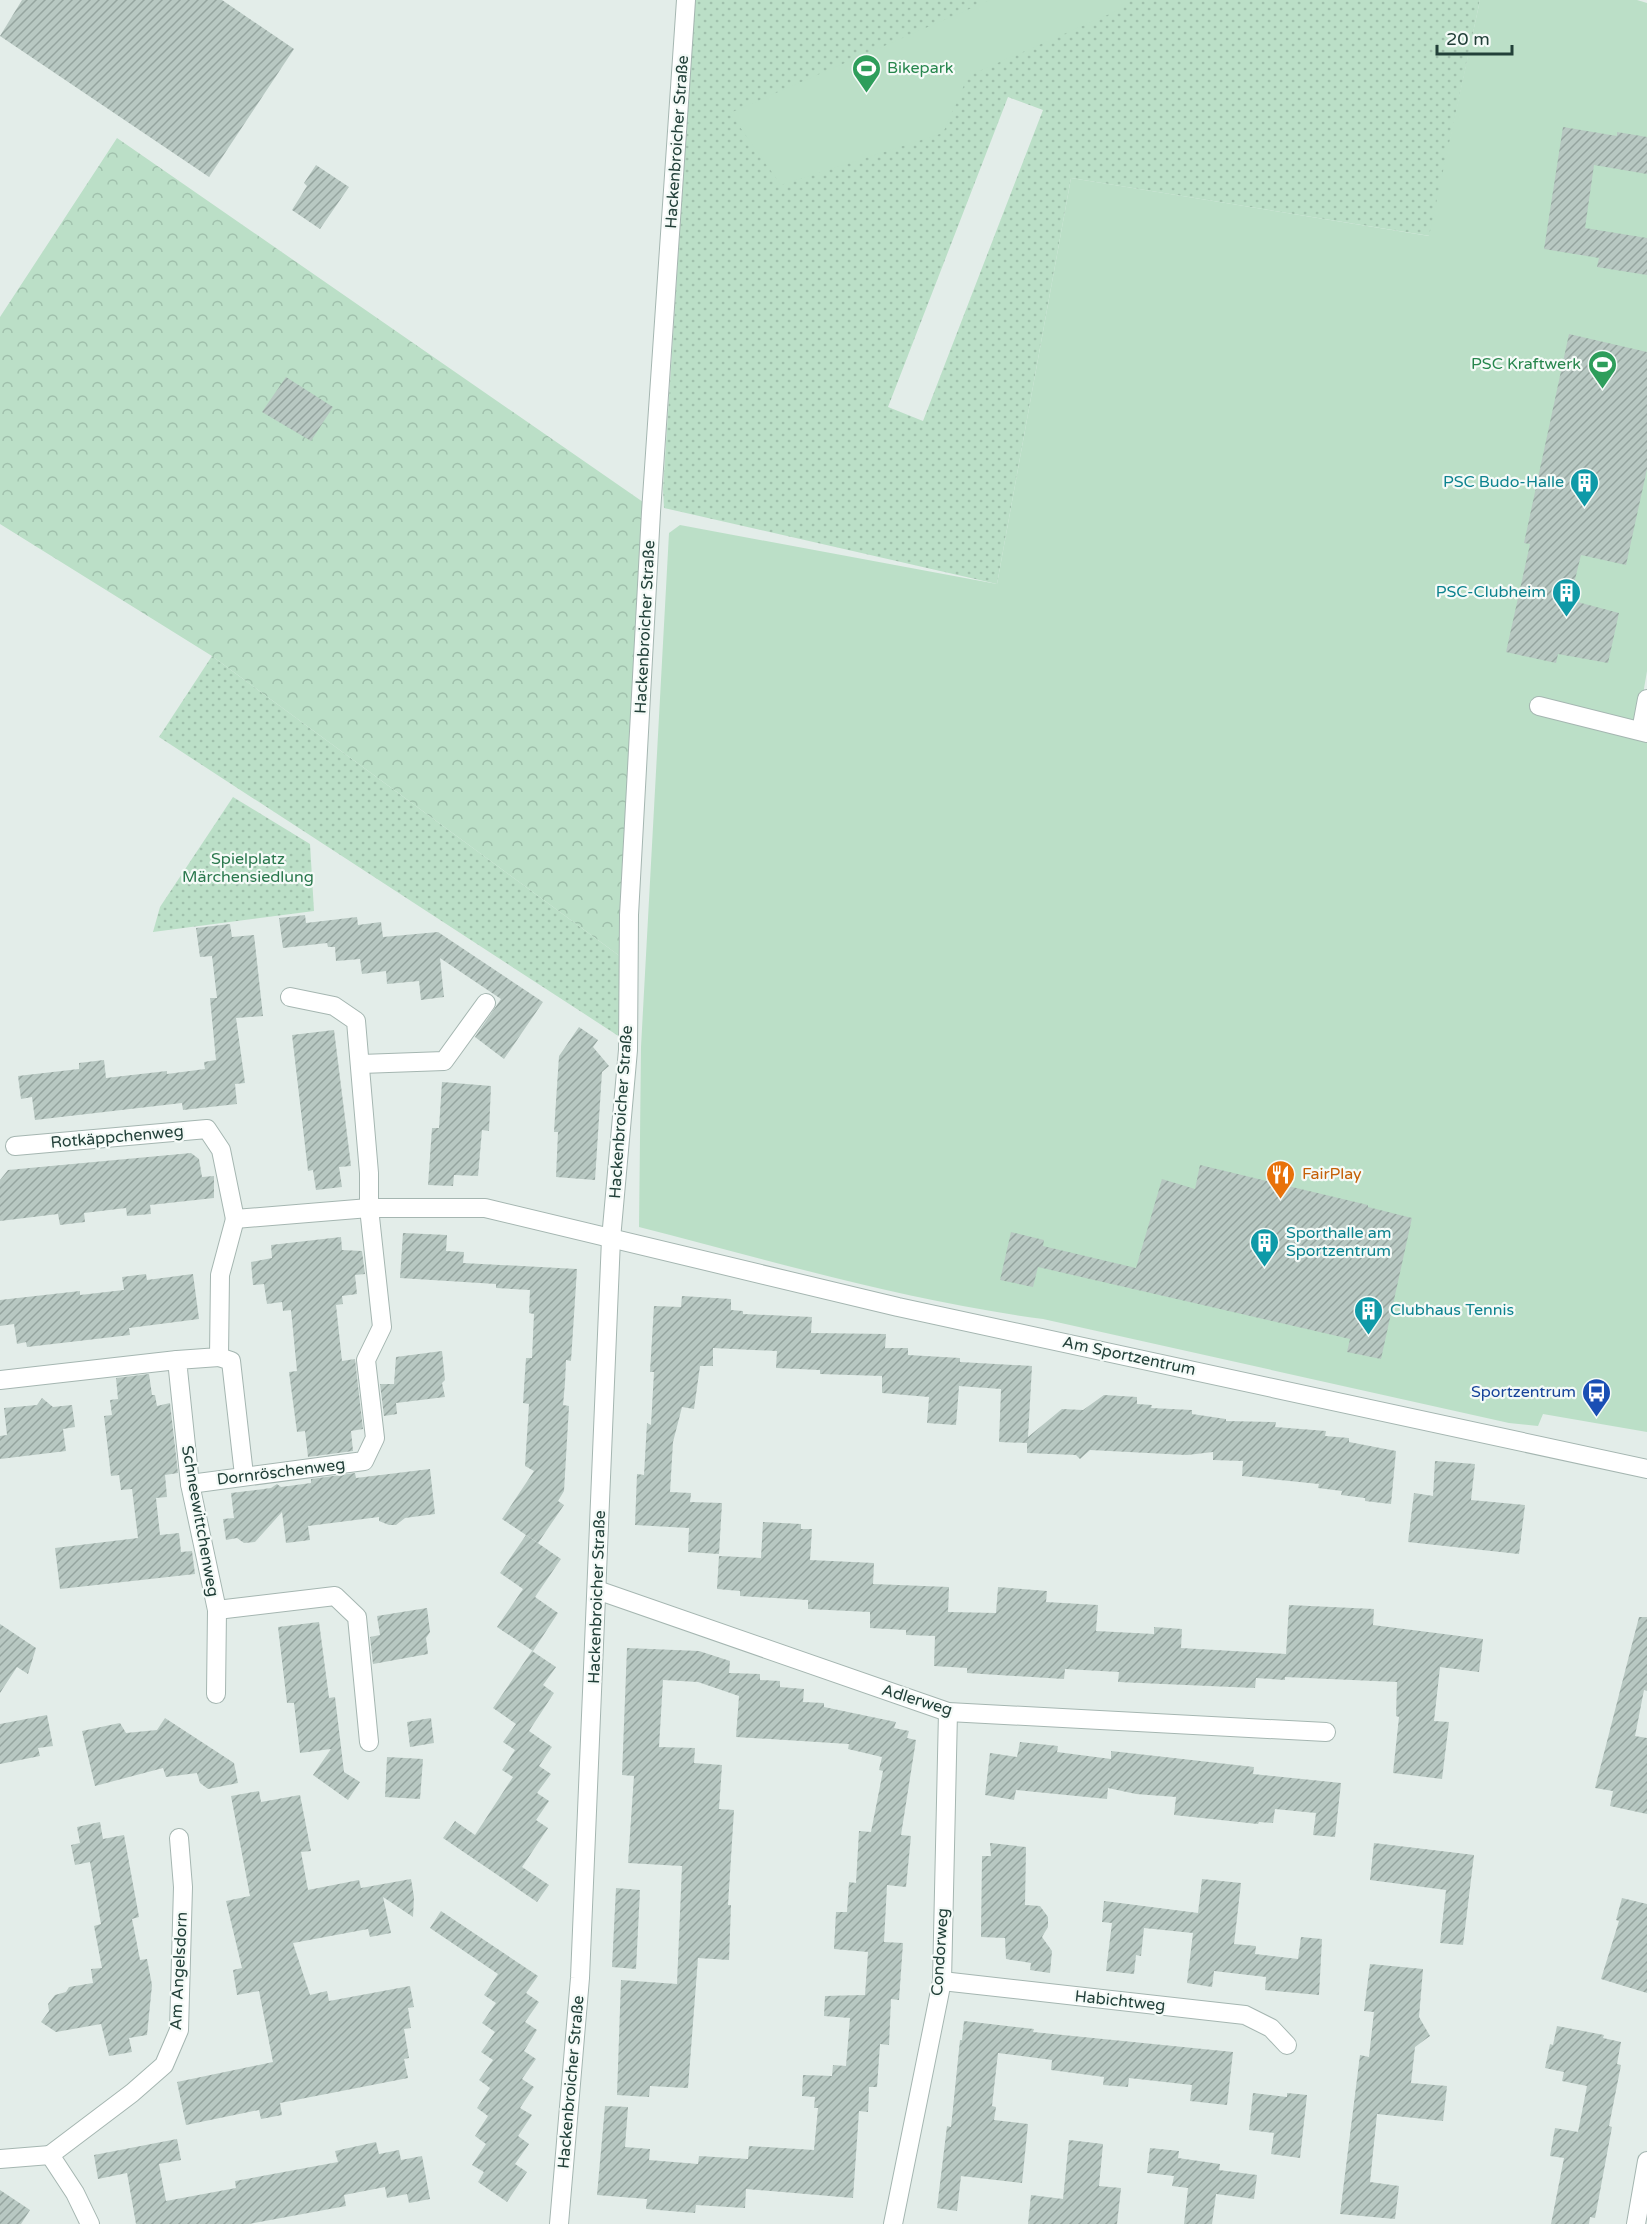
<svg xmlns="http://www.w3.org/2000/svg" width="1647" height="2224" font-family="'Varela Round',sans-serif">
<style>
.grass{fill:url(#grass-dots);fill-rule:evenodd}
.forest{fill:url(#forest-crowns)}
.garden{fill:#bbdfc7}
.building{fill:url(#building-hatch)}
.lines{fill:none;stroke-linecap:round;stroke-linejoin:round}
.minor-casing{stroke:#a5b6b1;stroke-width:20}
.minor{stroke:#fff;stroke-width:18}
.labels{text-anchor:middle;dominant-baseline:central;stroke-width:4.5;stroke-linejoin:round;paint-order:stroke}
.leisure-label{font-size:16px;fill:#27864d;stroke:#f4faf7;text-anchor:start}
.street-label{font-size:16px;fill:#224039;stroke:#f4faf7}
.culture-label{font-size:16px;fill:#0d838f;stroke:#f4faf7;text-anchor:end}
.park-label{font-size:16px;fill:#2a784d;stroke:#f4faf7}
.food-label{font-size:16px;fill:#c56008;stroke:#f4faf7;text-anchor:start}
.transit-label{font-size:16px;fill:#164399;stroke:#f4faf7;text-anchor:end}
</style>
<defs>
<pattern id="grass-dots" width="8" height="8" patternUnits="userSpaceOnUse" patternTransform="scale(1.5)"><rect width="8" height="8" fill="#bbdfc7"/><path d="M2 2h.1M6 6h.1" fill="none" stroke="#a0c0ac" stroke-width="1.8" stroke-linecap="round"/></pattern>
<pattern id="forest-crowns" width="20" height="18" patternUnits="userSpaceOnUse" patternTransform="scale(1.5)"><rect width="20" height="18" fill="#bbdfc7"/><path d="M2 6a3 3 0 1 1 6 0M12 15a3 3 0 1 1 6 0" fill="none" stroke="#a0c0ac"/></pattern>
<pattern id="building-hatch" width="6" height="6" patternUnits="userSpaceOnUse" patternTransform="scale(1.5)"><rect width="6" height="6" fill="#b8c8c2"/><path d="M-1 1l2-2M0 6l6-6M5 7l2-2" fill="none" stroke="#95a49f"/></pattern>
</defs>
<rect width="100%" height="100%" fill="#e3ede9"/>
<g class="grass">
<path d="M695,0H1480L1430,236L1071,178L997,584L664,508L663,489ZM1008,97L1043,110L923,421L888,407Z"/>
<polygon points="212,656 621,957 623,1039 159,737"/>
<polygon points="233,797 310,844 314,911 153,932 160,907"/>
</g>
<polygon class="forest" points="117,138 643,502 621,957 212,656 0,524 0,317"/>
<g class="garden">
<polygon points="990,0 1121,0 1121,9 968,76 943,133 781,185 730,113"/>
<path d="M1480,0H1637L1647,3V671L1637,730L1647,733V1432L1543,1414L1538,1426L1509,1423L1043,1319C907,1301 772,1261 639,1227L641,1047L669,533L680,525L997,584L1071,178L1429,236Z"/>
</g>
<g class="building">
<polygon points="22,0 222,0 294,49 209,177 0,36"/>
<polygon points="1563,127 1617,136 1617,132 1647,137 1647,174 1594,165 1585,228 1647,238 1647,275 1597,267 1599,258 1544,249"/>
<polygon points="316,165 349,187 320,229 292,210 307,186 304,183"/>
<polygon points="1569,334 1647,352 1647,469 1626,565 1581,555 1570,600 1619,613 1608,663 1558,654 1556,663 1506,652 1530,544 1524,543"/>
<polygon points="286,377 333,407 311,441 262,412"/>
<polygon points="305,915 306,923 357,917 358,925 381,922 383,937 438,932 543,1002 504,1059 475,1037 501,999 440,958 444,997 421,1000 419,981 387,984 386,971 362,974 360,959 336,961 335,947 328,947 327,943 283,948 279,918"/>
<polygon points="230,924 232,937 254,935 263,1016 236,1018 245,1083 235,1084 237,1104 183,1110 182,1103 35,1120 32,1097 21,1099 18,1076 79,1069 79,1063 104,1060 106,1078 167,1071 167,1074 205,1069 204,1062 216,1060 210,998 217,998 212,956 200,957 196,928"/>
<polygon points="579,1027 598,1040 593,1047 609,1066 602,1072 595,1180 556,1177 558,1132 554,1132 559,1056"/>
<polygon points="334,1030 351,1166 339,1167 342,1187 316,1190 313,1170 308,1171 292,1035"/>
<polygon points="442,1082 491,1086 489,1131 482,1130 478,1176 454,1175 453,1186 428,1185 432,1128 439,1128"/>
<polygon points="191,1153 199,1159 202,1177 214,1176 214,1198 150,1205 151,1214 127,1216 126,1208 84,1213 85,1222 60,1225 58,1214 0,1221 0,1180 8,1170"/>
<polygon points="1200,1165 1368,1205 1368,1207 1412,1218 1381,1359 1347,1352 1350,1339 1038,1267 1033,1287 1000,1280 1011,1232 1044,1240 1043,1246 1136,1268 1162,1179 1195,1189"/>
<polygon points="403,1233 447,1235 446,1251 464,1252 463,1263 577,1269 571,1361 566,1360 565,1383 563,1405 569,1406 564,1491 558,1501 564,1505 538,1543 502,1519 534,1471 525,1466 529,1404 523,1403 526,1358 532,1358 534,1314 529,1313 530,1290 496,1288 496,1284 400,1278"/>
<polygon points="341,1237 342,1250 362,1251 365,1274 355,1275 357,1294 342,1296 343,1304 336,1305 342,1361 355,1359 363,1429 351,1431 353,1451 308,1457 305,1431 297,1432 289,1372 297,1371 291,1310 283,1311 282,1302 267,1304 264,1284 253,1285 251,1262 272,1258 271,1245"/>
<polygon points="146,1274 147,1280 193,1274 199,1319 129,1328 130,1335 27,1347 26,1342 17,1344 14,1324 0,1326 0,1300 80,1291 80,1295 124,1290 122,1277"/>
<polygon points="682,1296 731,1299 731,1310 743,1311 743,1314 812,1317 811,1333 886,1334 885,1348 908,1348 908,1355 960,1358 960,1362 1032,1366 1028,1437 1062,1409 1083,1410 1104,1395 1137,1397 1137,1404 1152,1405 1151,1408 1192,1410 1192,1414 1226,1419 1226,1421 1276,1422 1275,1427 1326,1431 1325,1436 1349,1438 1349,1442 1396,1451 1391,1504 1365,1501 1365,1498 1341,1495 1342,1491 1318,1488 1319,1484 1242,1476 1243,1461 1213,1460 1213,1452 1187,1455 1090,1450 1080,1459 1076,1455 1027,1453 1027,1443 999,1442 1001,1389 959,1386 956,1425 927,1423 929,1397 882,1393 882,1376 820,1374 820,1370 776,1368 777,1351 713,1348 713,1366 700,1366 694,1409 682,1407 673,1442 670,1492 691,1493 690,1502 722,1503 719,1554 688,1552 689,1528 635,1525 637,1474 644,1475 647,1423 651,1425 654,1372 650,1372 654,1306 681,1307"/>
<polygon points="442,1351 445,1380 442,1383 445,1397 396,1403 397,1414 384,1416 380,1384 394,1384 396,1357"/>
<polygon points="149,1374 152,1395 155,1395 157,1406 170,1403 178,1473 165,1475 167,1497 156,1498 160,1535 179,1533 181,1552 192,1551 195,1574 60,1589 55,1548 138,1538 132,1489 121,1490 119,1475 111,1476 104,1416 112,1415 110,1400 118,1399 116,1378"/>
<polygon points="42,1398 53,1407 72,1405 75,1427 63,1429 66,1451 0,1459 0,1436 7,1435 4,1408 37,1405"/>
<polygon points="1435,1461 1475,1464 1471,1500 1525,1505 1519,1554 1408,1542 1414,1493 1433,1496"/>
<polygon points="430,1469 435,1514 405,1518 396,1525 389,1525 379,1521 379,1517 308,1526 310,1540 286,1543 282,1512 255,1542 244,1543 237,1538 226,1540 223,1519 234,1518 231,1493 271,1488 277,1484 281,1487 311,1483 311,1479 355,1473 356,1478"/>
<polygon points="763,1522 801,1524 801,1529 812,1529 810,1560 874,1563 873,1584 949,1587 948,1612 996,1613 998,1587 1047,1591 1046,1602 1098,1605 1096,1631 1154,1634 1154,1627 1182,1629 1181,1648 1286,1654 1289,1605 1374,1609 1373,1625 1483,1639 1479,1672 1440,1667 1434,1721 1449,1722 1442,1779 1393,1773 1399,1717 1396,1716 1397,1682 1285,1677 1285,1680 1256,1678 1255,1688 1118,1682 1119,1672 1065,1669 1064,1679 967,1673 967,1668 934,1666 935,1636 906,1635 906,1630 870,1628 870,1612 808,1609 808,1600 740,1596 740,1591 717,1589 719,1556 761,1558"/>
<polygon points="526,1535 561,1559 535,1597 558,1613 533,1651 497,1627 523,1589 500,1573"/>
<polygon points="427,1608 430,1632 426,1638 428,1654 373,1664 370,1637 380,1635 377,1616"/>
<polygon points="1639,1617 1647,1617 1647,1691 1644,1690 1635,1736 1647,1738 1647,1814 1610,1806 1613,1791 1595,1788"/>
<polygon points="319,1622 329,1698 335,1697 344,1772 360,1782 348,1800 313,1775 331,1749 300,1753 294,1703 287,1703 278,1627"/>
<polygon points="0,1624 36,1648 28,1674 17,1667 0,1693"/>
<polygon points="627,1648 699,1651 730,1661 729,1673 760,1674 760,1680 780,1681 780,1687 804,1689 803,1702 824,1703 824,1707 896,1722 894,1728 909,1731 907,1738 916,1740 901,1835 911,1836 906,1887 887,1885 884,1942 903,1943 899,2000 891,1999 889,2045 880,2044 877,2087 869,2087 868,2112 859,2111 853,2198 746,2189 745,2208 696,2205 695,2213 646,2209 647,2199 597,2195 605,2106 628,2107 625,2147 650,2149 649,2160 698,2164 699,2156 748,2159 749,2146 814,2150 818,2108 814,2108 815,2097 802,2096 803,2075 832,2076 833,2065 846,2066 850,2018 824,2016 825,1996 865,1995 868,1952 834,1949 836,1912 847,1912 849,1882 856,1883 859,1831 871,1832 883,1771 879,1770 882,1757 848,1749 849,1744 736,1737 739,1696 698,1682 663,1680 659,1747 695,1748 694,1763 722,1765 719,1809 734,1810 728,1905 731,1905 729,1960 698,1958 688,2088 650,2086 649,2097 617,2095 621,1980 677,1984 682,1866 628,1863 634,1776 622,1775"/>
<polygon points="532,1651 556,1667 543,1685 554,1693 529,1731 552,1747 539,1766 551,1774 537,1793 549,1801 536,1820 548,1828 522,1867 549,1885 537,1902 443,1838 455,1821 475,1835 513,1777 502,1770 515,1750 503,1742 516,1724 493,1708"/>
<polygon points="47,1715 53,1746 38,1748 40,1756 0,1764 0,1724"/>
<polygon points="165,1718 234,1763 238,1783 208,1789 200,1783 197,1773 166,1777 163,1768 95,1786 82,1731 120,1723 126,1733 157,1730"/>
<polygon points="431,1718 434,1743 410,1747 407,1722"/>
<polygon points="1020,1742 1058,1746 1057,1752 1111,1759 1111,1751 1254,1767 1253,1774 1341,1783 1335,1837 1313,1835 1316,1813 1275,1809 1273,1823 1259,1822 1258,1824 1174,1815 1176,1797 1136,1794 1108,1788 1107,1799 1016,1790 1014,1800 985,1795 990,1753 1017,1757"/>
<polygon points="387,1757 423,1759 420,1799 385,1797"/>
<polygon points="259,1791 261,1802 300,1795 311,1851 301,1852 308,1890 359,1880 361,1888 411,1879 414,1897 413,1917 383,1897 391,1933 370,1937 368,1929 293,1943 310,1995 327,1991 329,2001 410,1986 414,2007 408,2008 411,2028 404,2029 409,2058 404,2059 408,2078 280,2103 282,2115 261,2119 259,2110 186,2125 177,2082 273,2062 259,1991 237,1995 233,1970 242,1968 226,1901 250,1896 231,1796"/>
<polygon points="100,1822 103,1839 124,1835 139,1917 132,1919 136,1939 140,1960 147,1959 152,1985 147,2035 129,2038 132,2052 109,2056 101,2024 56,2032 41,2022 49,2011 48,2004 55,1995 66,1992 69,1987 93,1983 91,1969 102,1968 94,1926 101,1924 90,1862 75,1865 71,1845 80,1843 77,1827"/>
<polygon points="990,1843 1026,1847 1025,1905 1040,1906 1048,1917 1048,1927 1042,1937 1052,1951 1050,1973 1030,1970 1031,1963 1006,1959 1005,1938 981,1937 982,1856 991,1856"/>
<polygon points="1374,1843 1474,1855 1463,1945 1440,1943 1446,1890 1370,1880"/>
<polygon points="1202,1879 1241,1883 1234,1944 1256,1946 1255,1954 1298,1959 1301,1937 1322,1939 1319,1995 1265,1990 1266,1977 1214,1971 1212,1987 1187,1983 1193,1933 1144,1928 1141,1956 1136,1955 1134,1974 1106,1971 1112,1923 1102,1922 1104,1901 1198,1913"/>
<polygon points="616,1888 640,1890 636,1969 612,1967"/>
<polygon points="1622,1898 1647,1904 1647,1993 1601,1979 1619,1921 1616,1920"/>
<polygon points="441,1911 538,1976 526,1993 539,2002 525,2022 537,2030 524,2051 536,2059 522,2079 534,2087 520,2108 532,2115 518,2136 529,2144 515,2164 527,2172 507,2202 478,2182 484,2172 472,2165 486,2144 475,2136 488,2116 477,2108 490,2088 479,2080 493,2060 481,2052 495,2032 482,2023 496,2003 484,1995 498,1974 430,1928"/>
<polygon points="1370,1964 1423,1969 1419,2017 1430,2036 1415,2047 1411,2083 1447,2086 1443,2121 1377,2114 1370,2182 1399,2186 1395,2219 1340,2214 1360,2055 1369,2057 1374,2012 1364,2011"/>
<polygon points="964,2021 1034,2029 1033,2032 1233,2052 1227,2105 1190,2101 1192,2085 1129,2078 1128,2087 1103,2085 1104,2077 1051,2070 1052,2060 998,2053 992,2106 996,2107 994,2120 1028,2124 1022,2183 961,2176 957,2211 937,2208 947,2126 951,2127 960,2040 962,2040"/>
<polygon points="1557,2026 1604,2035 1603,2038 1621,2042 1617,2064 1621,2065 1609,2126 1612,2127 1595,2218 1590,2217 1589,2224 1551,2224 1564,2158 1550,2156 1555,2128 1578,2132 1587,2086 1562,2081 1564,2072 1545,2068 1550,2044 1553,2045"/>
<polygon points="1253,2093 1287,2097 1287,2093 1307,2095 1300,2158 1271,2154 1274,2133 1249,2130"/>
<polygon points="177,2139 181,2160 159,2164 166,2201 236,2188 235,2181 338,2162 335,2151 376,2142 379,2154 399,2150 401,2160 422,2156 430,2199 409,2203 407,2194 387,2198 385,2187 344,2195 346,2206 249,2224 136,2224 127,2173 98,2179 94,2155"/>
<polygon points="1069,2140 1103,2144 1099,2186 1121,2188 1117,2224 1028,2224 1031,2195 1063,2199"/>
<polygon points="1150,2148 1179,2151 1178,2158 1220,2164 1219,2170 1257,2175 1254,2199 1216,2194 1212,2224 1184,2224 1188,2188 1172,2186 1174,2176 1147,2173"/>
<polygon points="0,2190 30,2210 21,2224 0,2224"/>
</g>
<g class="lines">
<defs>
<g id="minor">
<polyline points="1539,706 1647,733"/>
<polyline points="1641,731 1647,699"/>
<polyline points="361,1064 444,1061 486,1003"/>
<polyline points="15,1146 207,1129 221,1150 235,1219 369,1208 485,1208 898,1307 1647,1469"/>
<polyline points="219,1357 231,1361 244,1475"/>
<polyline points="0,1380 177,1360"/>
<polyline points="190,1484 364,1461 375,1438 366,1360 382,1327 369,1208 369,1173 356,1021 334,1006 290,997"/>
<polyline points="597,1590 948,1712 1326,1732"/>
<polyline points="217,1610 335,1596 357,1617 369,1742"/>
<polyline points="216,1694 217,1610 190,1484 177,1360 219,1357 220,1275 235,1219"/>
<polyline points="942,1981 1245,2015 1271,2028 1287,2045"/>
<polyline points="0,2159 50,2155"/>
<polyline points="90,2224 75,2193 50,2155 132,2093 164,2065 179,2030 183,1887 179,1838"/>
<polyline points="559,2224 580,1978 611,1239 628,1050 629,915 651,512 686,0"/>
<polyline points="893,2224 942,1981 948,1712"/>
<polyline points="1636,2224 1647,2161"/>
</g>
</defs>
<use href="#minor" class="minor-casing"/>
<use href="#minor" class="minor"/>
</g>
<defs>
<symbol id="stadium-pin" viewBox="-11 -11 22 30"><path d="M0 17L-7.5 6A9.5 9.5 0 1 1 7.5 6Z" fill="#2e9e5b" stroke="#f4faf7"/><path d="M0-5a6.5 5 0 1 0 0 10a6.5 5 0 1 0 0-10ZM-3.5-1.8h7v3.6h-7Z" fill="#fff"/></symbol>
<symbol id="building-pin" viewBox="-11 -11 22 30"><path d="M0 17L-7.5 6A9.5 9.5 0 1 1 7.5 6Z" fill="#0f9aa8" stroke="#f4faf7"/><path d="M-4-6H4V6H1V3H-1V6H-4ZM-2.5-4.3h1.7v1.8h-1.7ZM.8-4.3h1.7v1.8H.8ZM-2.5-1h1.7V.8h-1.7ZM.8-1h1.7V.8H.8Z" fill="#fff"/></symbol>
<symbol id="restaurant-pin" viewBox="-11 -11 22 30"><path d="M0 17L-7.5 6A9.5 9.5 0 1 1 7.5 6Z" fill="#e8710a" stroke="#f4faf7"/><path d="M-5-6h1v4h1v-4h1v4h1v-4h1v5L-1.5 .5V6h-2V.5L-5-1ZM5-6V6H3V1.5H1.5Q1.5-4 5-6Z" fill="#fff"/></symbol>
<symbol id="bus-pin" viewBox="-11 -11 22 30"><path d="M0 17L-7.5 6A9.5 9.5 0 1 1 7.5 6Z" fill="#1a4fb4" stroke="#f4faf7"/><path d="M-5-6H5V4H4V6H2V4H-2V6H-4V4H-5ZM-3.5-4V0h7V-4ZM-3.5 1.2v1.5H-2V1.2ZM2 1.2v1.5H3.5V1.2Z" fill="#fff"/></symbol>
</defs>
<g fill-rule="evenodd">
<use href="#stadium-pin" x="850" y="52" width="33" height="45"/>
<use href="#stadium-pin" x="1586" y="348" width="33" height="45"/>
<use href="#building-pin" x="1568" y="466" width="33" height="45"/>
<use href="#building-pin" x="1550" y="576" width="33" height="45"/>
<use href="#restaurant-pin" x="1264" y="1158" width="33" height="45"/>
<use href="#building-pin" x="1248" y="1226" width="33" height="45"/>
<use href="#building-pin" x="1352" y="1294" width="33" height="45"/>
<use href="#bus-pin" x="1580" y="1376" width="33" height="45"/>
</g>
<g class="labels">
<g class="leisure-label">
<text x="887" y="68">Bikepark</text>
<text x="1581" y="364" text-anchor="end">PSC Kraftwerk</text>
</g>
<g class="street-label">
<text transform="translate(677 142) rotate(-86)">Hackenbroicher Straße</text>
<text transform="translate(645 627) rotate(-87)">Hackenbroicher Straße</text>
<text transform="translate(621 1112) rotate(-86)">Hackenbroicher Straße</text>
<text transform="translate(117 1137) rotate(-5)">Rotkäppchenweg</text>
<text transform="translate(1129 1356) rotate(12)">Am Sportzentrum</text>
<text transform="translate(281 1472) rotate(-7)">Dornröschenweg</text>
<text transform="translate(200 1521) rotate(80)">Schneewittchenweg</text>
<text transform="translate(597 1597) rotate(-88)">Hackenbroicher Straße</text>
<text transform="translate(917 1700) rotate(17)">Adlerweg</text>
<text transform="translate(940 1952) rotate(-86)">Condorweg</text>
<text transform="translate(179 1971) rotate(-87)">Am Angelsdorn</text>
<text transform="translate(1120 2001) rotate(6)">Habichtweg</text>
<text transform="translate(571 2082) rotate(-85)">Hackenbroicher Straße</text>
</g>
<g class="culture-label">
<text x="1564" y="482">PSC Budo-Halle</text>
<text x="1546" y="592">PSC-Clubheim</text>
<text x="1286" y="1233" text-anchor="start">Sporthalle am<tspan x="1286" dy="18">Sportzentrum</tspan></text>
<text x="1390" y="1310" text-anchor="start">Clubhaus Tennis</text>
</g>
<g class="park-label">
<text x="248" y="859">Spielplatz<tspan x="248" dy="18">Märchensiedlung</tspan></text>
</g>
<g class="food-label">
<text x="1302" y="1174">FairPlay</text>
</g>
<g class="transit-label">
<text x="1576" y="1392">Sportzentrum</text>
</g>
</g>
<path d="M1437 45v9h75v-9" fill="none" stroke="#224039" stroke-width="3"/>
<text x="1446" y="45" font-size="18" fill="#224039" stroke="#f4faf7" stroke-width="4.5" paint-order="stroke">20 m</text>
</svg>
